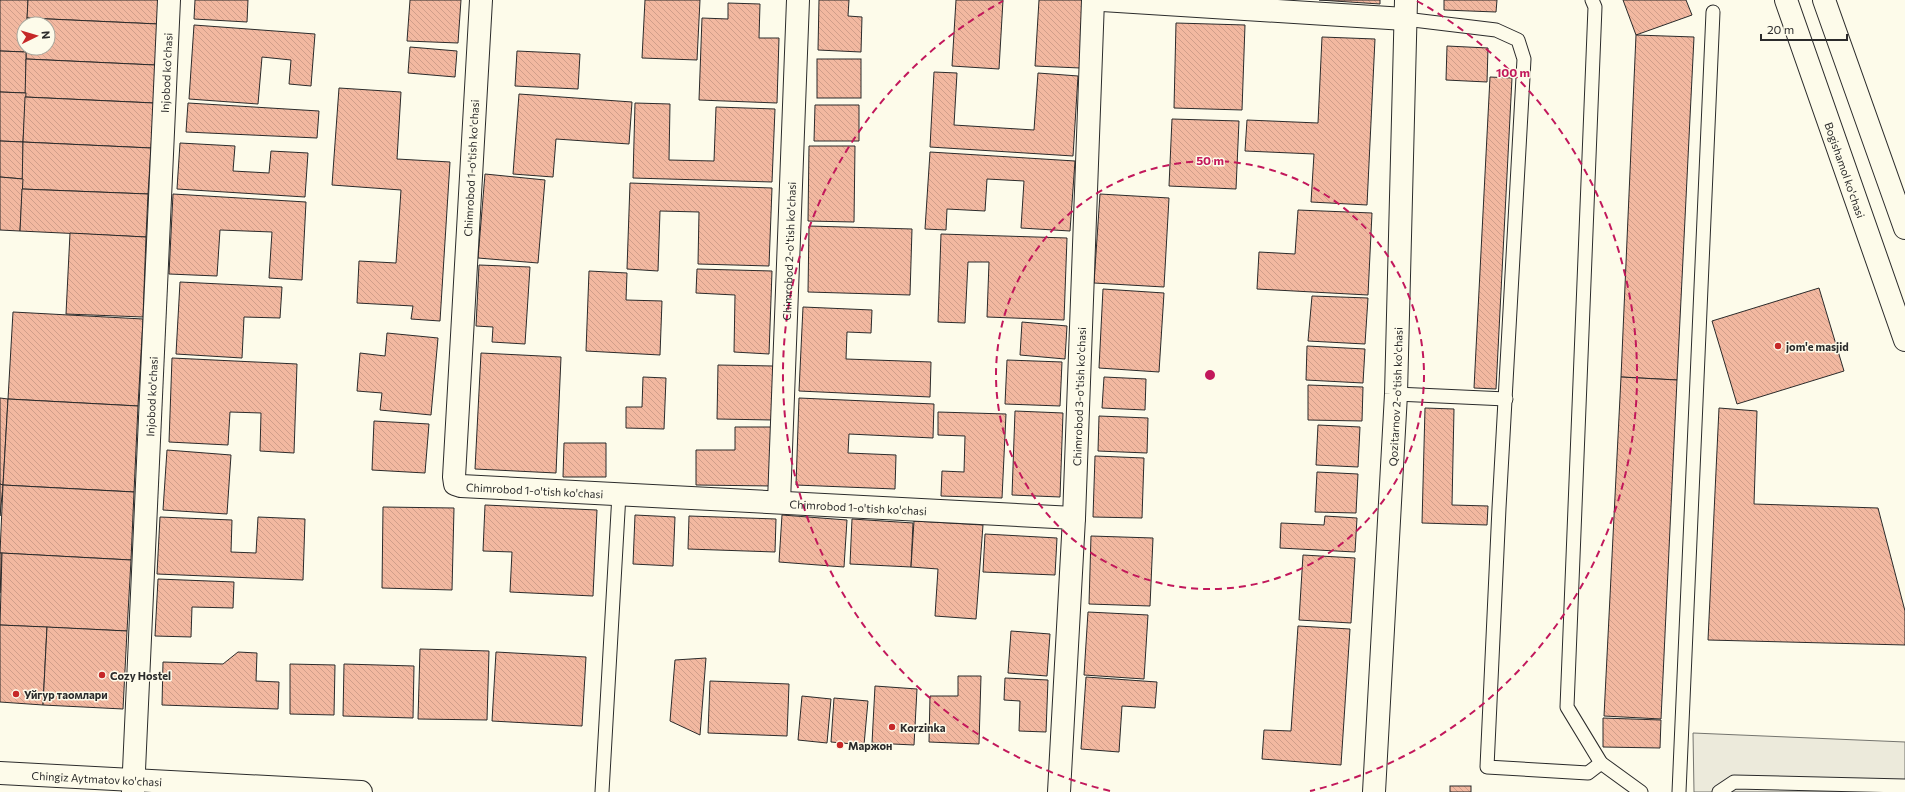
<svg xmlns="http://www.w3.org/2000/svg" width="1905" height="792" font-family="Commissioner,sans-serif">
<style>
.parking{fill:#eceadb;stroke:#74746e}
.building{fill:url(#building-back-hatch);stroke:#2b2b2b}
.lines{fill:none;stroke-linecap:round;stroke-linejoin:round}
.service-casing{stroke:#2b2b2b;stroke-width:15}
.minor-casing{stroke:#2b2b2b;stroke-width:24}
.secondary-casing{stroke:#2b2b2b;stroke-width:24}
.service{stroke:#fdfbea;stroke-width:13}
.minor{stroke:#fdfbea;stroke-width:22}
.secondary{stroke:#fdfbea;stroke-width:22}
.ring{fill:none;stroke:#c2185b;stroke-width:2;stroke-dasharray:7 5}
.poi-dot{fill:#c62828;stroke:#fdfbea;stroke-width:1.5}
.labels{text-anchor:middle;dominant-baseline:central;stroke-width:3;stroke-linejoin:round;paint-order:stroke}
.street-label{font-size:11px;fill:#2b2b2b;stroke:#fdfbea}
.poi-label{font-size:11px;font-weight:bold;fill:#2b2b2b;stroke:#fdfbea;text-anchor:start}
.centre{fill:#c2185b;stroke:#fdfbea;stroke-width:2}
.ring-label{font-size:12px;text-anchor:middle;font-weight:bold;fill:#c2185b;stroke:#fdfbea;stroke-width:3;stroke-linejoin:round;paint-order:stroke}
</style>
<defs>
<pattern id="building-back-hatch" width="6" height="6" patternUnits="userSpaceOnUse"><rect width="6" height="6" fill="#f2b8a0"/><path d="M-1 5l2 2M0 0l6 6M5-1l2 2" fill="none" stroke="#d09e8a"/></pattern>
</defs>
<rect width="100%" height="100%" fill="#fdfbea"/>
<polygon class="parking" points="1693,733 1905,742 1905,792 1694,792"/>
<g class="building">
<polygon points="0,0 28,0 27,24 24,24 24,48 26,48 26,52 0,51"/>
<polygon points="28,0 159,0 158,24 27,18"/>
<polygon points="195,0 248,0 247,22 194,19"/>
<polygon points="410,0 461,0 458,43 407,41"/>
<polygon points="645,0 700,0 697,60 642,58"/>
<polygon points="819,0 849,0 848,16 862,17 861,52 818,50"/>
<polygon points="956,0 1003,0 999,69 952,66"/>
<polygon points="1039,0 1083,0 1080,68 1035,66"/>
<polygon points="1319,0 1380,0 1380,4"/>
<polygon points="1444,0 1497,0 1496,12 1444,10"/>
<polygon points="1623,0 1686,0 1692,15 1636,35"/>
<polygon points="728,3 760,4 759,38 779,38 777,103 699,100 702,18 728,19"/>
<polygon points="27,18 158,24 155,65 26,59 26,48 48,48 48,24 27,24"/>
<polygon points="1176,23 1245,25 1242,110 1174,108"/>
<polygon points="194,25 315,34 311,86 289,84 291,60 262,57 258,104 189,99"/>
<polygon points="1636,35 1694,37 1677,380 1621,377"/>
<polygon points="1322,37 1375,39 1367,205 1311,202 1314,154 1245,151 1247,120 1318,123"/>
<polygon points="1447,46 1488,48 1487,82 1446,80"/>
<polygon points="410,47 457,51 455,77 408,73"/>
<polygon points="0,51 26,52 26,93 0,92"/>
<polygon points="517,51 580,54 578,89 515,86"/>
<polygon points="26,59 155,65 154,103 25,97"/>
<rect x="817" y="59" width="44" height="39"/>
<polygon points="934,72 957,73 954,125 1034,130 1038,73 1078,76 1073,156 930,147"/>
<polygon points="1490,77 1512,78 1496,389 1474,388"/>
<polygon points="339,88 401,92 397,159 450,162 440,321 411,319 413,306 357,303 359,261 396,263 401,190 332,185"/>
<polygon points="0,92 26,93 23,142 0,141"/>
<polygon points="519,94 632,102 629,144 556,139 553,177 513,174"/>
<polygon points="25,97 154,103 151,148 23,142"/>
<polygon points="188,103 319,111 317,138 186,132"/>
<polygon points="635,103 670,104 669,160 714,161 716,107 775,109 772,182 633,178"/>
<polygon points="815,105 859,105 859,141 814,141"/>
<polygon points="1172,119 1239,121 1236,189 1169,186"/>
<polygon points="0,141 23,142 23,179 0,177"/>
<polygon points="23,142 151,148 148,194 22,189"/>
<polygon points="180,143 235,146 233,171 269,173 271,151 308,153 305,197 177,189"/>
<polygon points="809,146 855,146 854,222 808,221"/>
<polygon points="930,152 1075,161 1070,231 1021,228 1024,181 987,179 985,211 947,209 946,230 925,229"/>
<polygon points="485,174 545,180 538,263 478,258"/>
<polygon points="0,177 23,179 20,231 0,230"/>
<polygon points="630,183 772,188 769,266 698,264 699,212 660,211 658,271 627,269"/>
<polygon points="22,189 148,194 146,237 20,231"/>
<polygon points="173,194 306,202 302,280 269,278 272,232 220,230 217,276 169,274"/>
<polygon points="1100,194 1169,198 1164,287 1094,283"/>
<polygon points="1298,210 1372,213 1368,295 1257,289 1259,252 1295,254"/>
<polygon points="809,226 912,229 910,295 808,292"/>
<polygon points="70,233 146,237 143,317 66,314"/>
<polygon points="941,234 1067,238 1064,320 987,317 989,262 968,262 965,323 938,322"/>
<polygon points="479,265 530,267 525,344 492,342 493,327 476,326"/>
<polygon points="697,269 772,271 769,354 734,352 735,295 696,293"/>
<polygon points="589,271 627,273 626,300 662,301 660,355 586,351"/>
<polygon points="180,282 282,287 280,318 244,317 242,358 176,354"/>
<polygon points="1819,288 1844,371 1737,404 1712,321"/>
<polygon points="1103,289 1164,293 1159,372 1099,368"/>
<polygon points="1312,296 1368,298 1365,344 1308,341"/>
<polygon points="803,307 872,310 871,333 847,332 846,359 931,362 930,397 799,391"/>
<polygon points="13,312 143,319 138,406 8,399"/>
<polygon points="1022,322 1067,326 1065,359 1020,355"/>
<polygon points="387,333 438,338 431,415 380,410 382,393 357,391 360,353 385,356"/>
<polygon points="1307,346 1365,349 1363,383 1306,380"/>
<polygon points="481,353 561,357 556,473 475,469"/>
<polygon points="172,358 297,364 294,453 260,451 261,413 230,412 228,445 169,442"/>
<polygon points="1007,360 1062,362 1060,406 1005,404"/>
<polygon points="718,365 773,366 772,420 717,419"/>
<polygon points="643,377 666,378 664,429 626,428 626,407 642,407"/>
<polygon points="1104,377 1146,379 1145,410 1102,408"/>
<polygon points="1621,377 1677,380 1661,719 1604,716"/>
<polygon points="1308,385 1363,387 1362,421 1308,420"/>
<polygon points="0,398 8,399 3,485 0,484"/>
<polygon points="799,398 934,404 933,438 849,434 848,453 896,455 895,489 796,485"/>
<polygon points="8,399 138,406 134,492 3,485"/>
<polygon points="1425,408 1454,409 1452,505 1488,506 1487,525 1422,523"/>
<polygon points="1719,408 1757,411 1754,504 1878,508 1905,611 1905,645 1708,640"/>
<polygon points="1015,411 1063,413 1060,497 1012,495"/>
<polygon points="938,412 1006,414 1002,498 941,496 942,471 964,472 965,436 938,435"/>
<polygon points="1099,416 1148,418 1147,453 1098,451"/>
<polygon points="374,421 429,424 425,473 372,470"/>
<polygon points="1318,425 1360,427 1358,467 1316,465"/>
<polygon points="735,427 772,427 771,486 696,485 696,450 735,450"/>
<polygon points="564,443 606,443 606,477 563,477"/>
<polygon points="167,450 231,455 227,514 163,510"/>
<polygon points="1095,456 1144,458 1142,518 1093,517"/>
<polygon points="1317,472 1358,474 1356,513 1315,512"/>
<polygon points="0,484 3,485 0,516"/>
<polygon points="3,485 134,492 131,560 0,553"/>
<polygon points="485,505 597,510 593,596 510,592 512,552 483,551"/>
<polygon points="383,507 454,508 452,590 382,588"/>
<polygon points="635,515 675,517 673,566 633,564"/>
<polygon points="782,515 847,520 844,567 779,562"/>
<polygon points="689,516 776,519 775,552 688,549"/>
<polygon points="1325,516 1357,518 1355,552 1280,548 1281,523 1324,525"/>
<polygon points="160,517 232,520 231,552 256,553 258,517 305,519 303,580 157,574"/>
<polygon points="852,519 913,523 911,567 850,564"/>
<polygon points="914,521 983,525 976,619 935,616 938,569 911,567"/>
<polygon points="985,534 1057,538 1055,575 983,572"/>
<polygon points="1091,536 1153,538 1150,606 1089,604"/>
<polygon points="0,553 2,553 0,593"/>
<polygon points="2,553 131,560 127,631 0,625"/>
<polygon points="1303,555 1355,558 1351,623 1299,620"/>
<polygon points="158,579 234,582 233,608 192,607 191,637 155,636"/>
<polygon points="1088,612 1148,615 1144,679 1084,675"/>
<polygon points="0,625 47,627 43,705 0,702"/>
<polygon points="1298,626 1350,629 1341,765 1262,759 1264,730 1291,731"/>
<polygon points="47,627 127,631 123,709 43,705"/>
<polygon points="1011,631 1050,634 1047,676 1008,673"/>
<polygon points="420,649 489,651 487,720 418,719"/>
<polygon points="238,652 257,653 256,681 279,682 278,709 162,705 163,662 223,664"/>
<polygon points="496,652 586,657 582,726 492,721"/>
<polygon points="706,658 700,735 670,721 675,660"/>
<polygon points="290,664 335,665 334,715 290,714"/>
<polygon points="344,664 414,666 413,718 343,716"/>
<polygon points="958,676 981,676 979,744 929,742 930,696 958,696"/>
<polygon points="1086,677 1157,682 1155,708 1122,706 1119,752 1081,749"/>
<polygon points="1005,678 1048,680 1046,732 1019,731 1020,701 1004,700"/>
<polygon points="710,681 789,684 787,736 708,733"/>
<polygon points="875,686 917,689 914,745 872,743"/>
<polygon points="802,696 831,699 827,743 798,740"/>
<polygon points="834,698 868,701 864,745 831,742"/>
<polygon points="1603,718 1661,720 1660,748 1603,747"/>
<rect x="1450" y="786" width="21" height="6"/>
</g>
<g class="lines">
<defs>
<g id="service">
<polyline points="1592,0 1595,7 1567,707 1601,763 1641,792"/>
<polyline points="1405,19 1496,30 1518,40 1524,59 1499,508 1487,767 1588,773 1601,763"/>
<polyline points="1396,394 1506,399"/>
<polyline points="602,792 619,494"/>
<polyline points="1679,792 1713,12"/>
<polyline points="1719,792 1734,782 1905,786"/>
</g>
<g id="minor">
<path id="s1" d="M481,0L454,477L455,484L461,486L1074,518"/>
<polyline points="1102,0 1405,19"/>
<path id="s2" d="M779,502L798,0"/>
<path id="s3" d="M133,792L169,0"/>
<path id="s4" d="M1059,792L1074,518L1093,0"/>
<path id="s5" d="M1374,792L1396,394L1406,0"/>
</g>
<g id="secondary">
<path id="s6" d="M1786,0L1905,340"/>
<polyline points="1824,0 1905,228"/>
<path id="s7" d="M0,773L361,792"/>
</g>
</defs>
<use href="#service" class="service-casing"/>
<use href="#minor" class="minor-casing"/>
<use href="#secondary" class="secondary-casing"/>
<use href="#service" class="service"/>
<use href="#minor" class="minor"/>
<use href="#secondary" class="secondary"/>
</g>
<g class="ring">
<circle cx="1210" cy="375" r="214"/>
<path d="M1110 791A428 428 0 0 1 1003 1M1417 1A428 428 0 0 1 1310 791"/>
</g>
<g class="poi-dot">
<circle cx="1778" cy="346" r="4"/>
<circle cx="102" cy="675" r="4"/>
<circle cx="16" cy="694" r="4"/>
<circle cx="892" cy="727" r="4"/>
<circle cx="840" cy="745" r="4"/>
</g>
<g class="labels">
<g class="street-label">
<text stroke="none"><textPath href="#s3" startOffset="720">Injobod ko'chasi</textPath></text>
<text transform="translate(471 168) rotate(-87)">Chimrobod 1-o'tish ko'chasi</text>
<text stroke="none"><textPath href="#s6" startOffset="180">Bogishamol ko'chasi</textPath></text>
<text stroke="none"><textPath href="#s2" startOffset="251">Chimrobod 2-o'tish ko'chasi</textPath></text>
<text stroke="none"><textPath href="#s3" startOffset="396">Injobod ko'chasi</textPath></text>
<text stroke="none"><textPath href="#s4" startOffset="396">Chimrobod 3-o'tish ko'chasi</textPath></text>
<text stroke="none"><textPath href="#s5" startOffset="396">Qozitarnov 2-o'tish ko'chasi</textPath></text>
<text stroke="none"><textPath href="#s1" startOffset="565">Chimrobod 1-o'tish ko'chasi</textPath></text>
<text stroke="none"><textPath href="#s1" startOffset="889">Chimrobod 1-o'tish ko'chasi</textPath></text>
<text stroke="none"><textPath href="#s7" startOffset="97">Chingiz Aytmatov ko'chasi</textPath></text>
</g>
<g class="poi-label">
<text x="1786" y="346">jom'e masjid</text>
<text x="110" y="675">Cozy Hostel</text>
<text x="24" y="694">Уйгур таомлари</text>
<text x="900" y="727">Korzinka</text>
<text x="848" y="745">Маржон</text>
</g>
</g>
<circle cx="1210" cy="375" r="6" class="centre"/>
<g class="ring-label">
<text x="1513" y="77">100 m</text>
<text x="1210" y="165">50 m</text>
</g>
<g transform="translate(36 36) rotate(85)"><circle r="19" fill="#fdfbea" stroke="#a9a89e"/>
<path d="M0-3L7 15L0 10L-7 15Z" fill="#c62828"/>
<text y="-6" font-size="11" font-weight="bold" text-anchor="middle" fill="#2b2b2b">N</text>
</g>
<path d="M1761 34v6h86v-6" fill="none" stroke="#2b2b2b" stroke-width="2"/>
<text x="1767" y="34" font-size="12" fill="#2b2b2b" stroke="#fdfbea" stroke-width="3" paint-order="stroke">20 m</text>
</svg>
